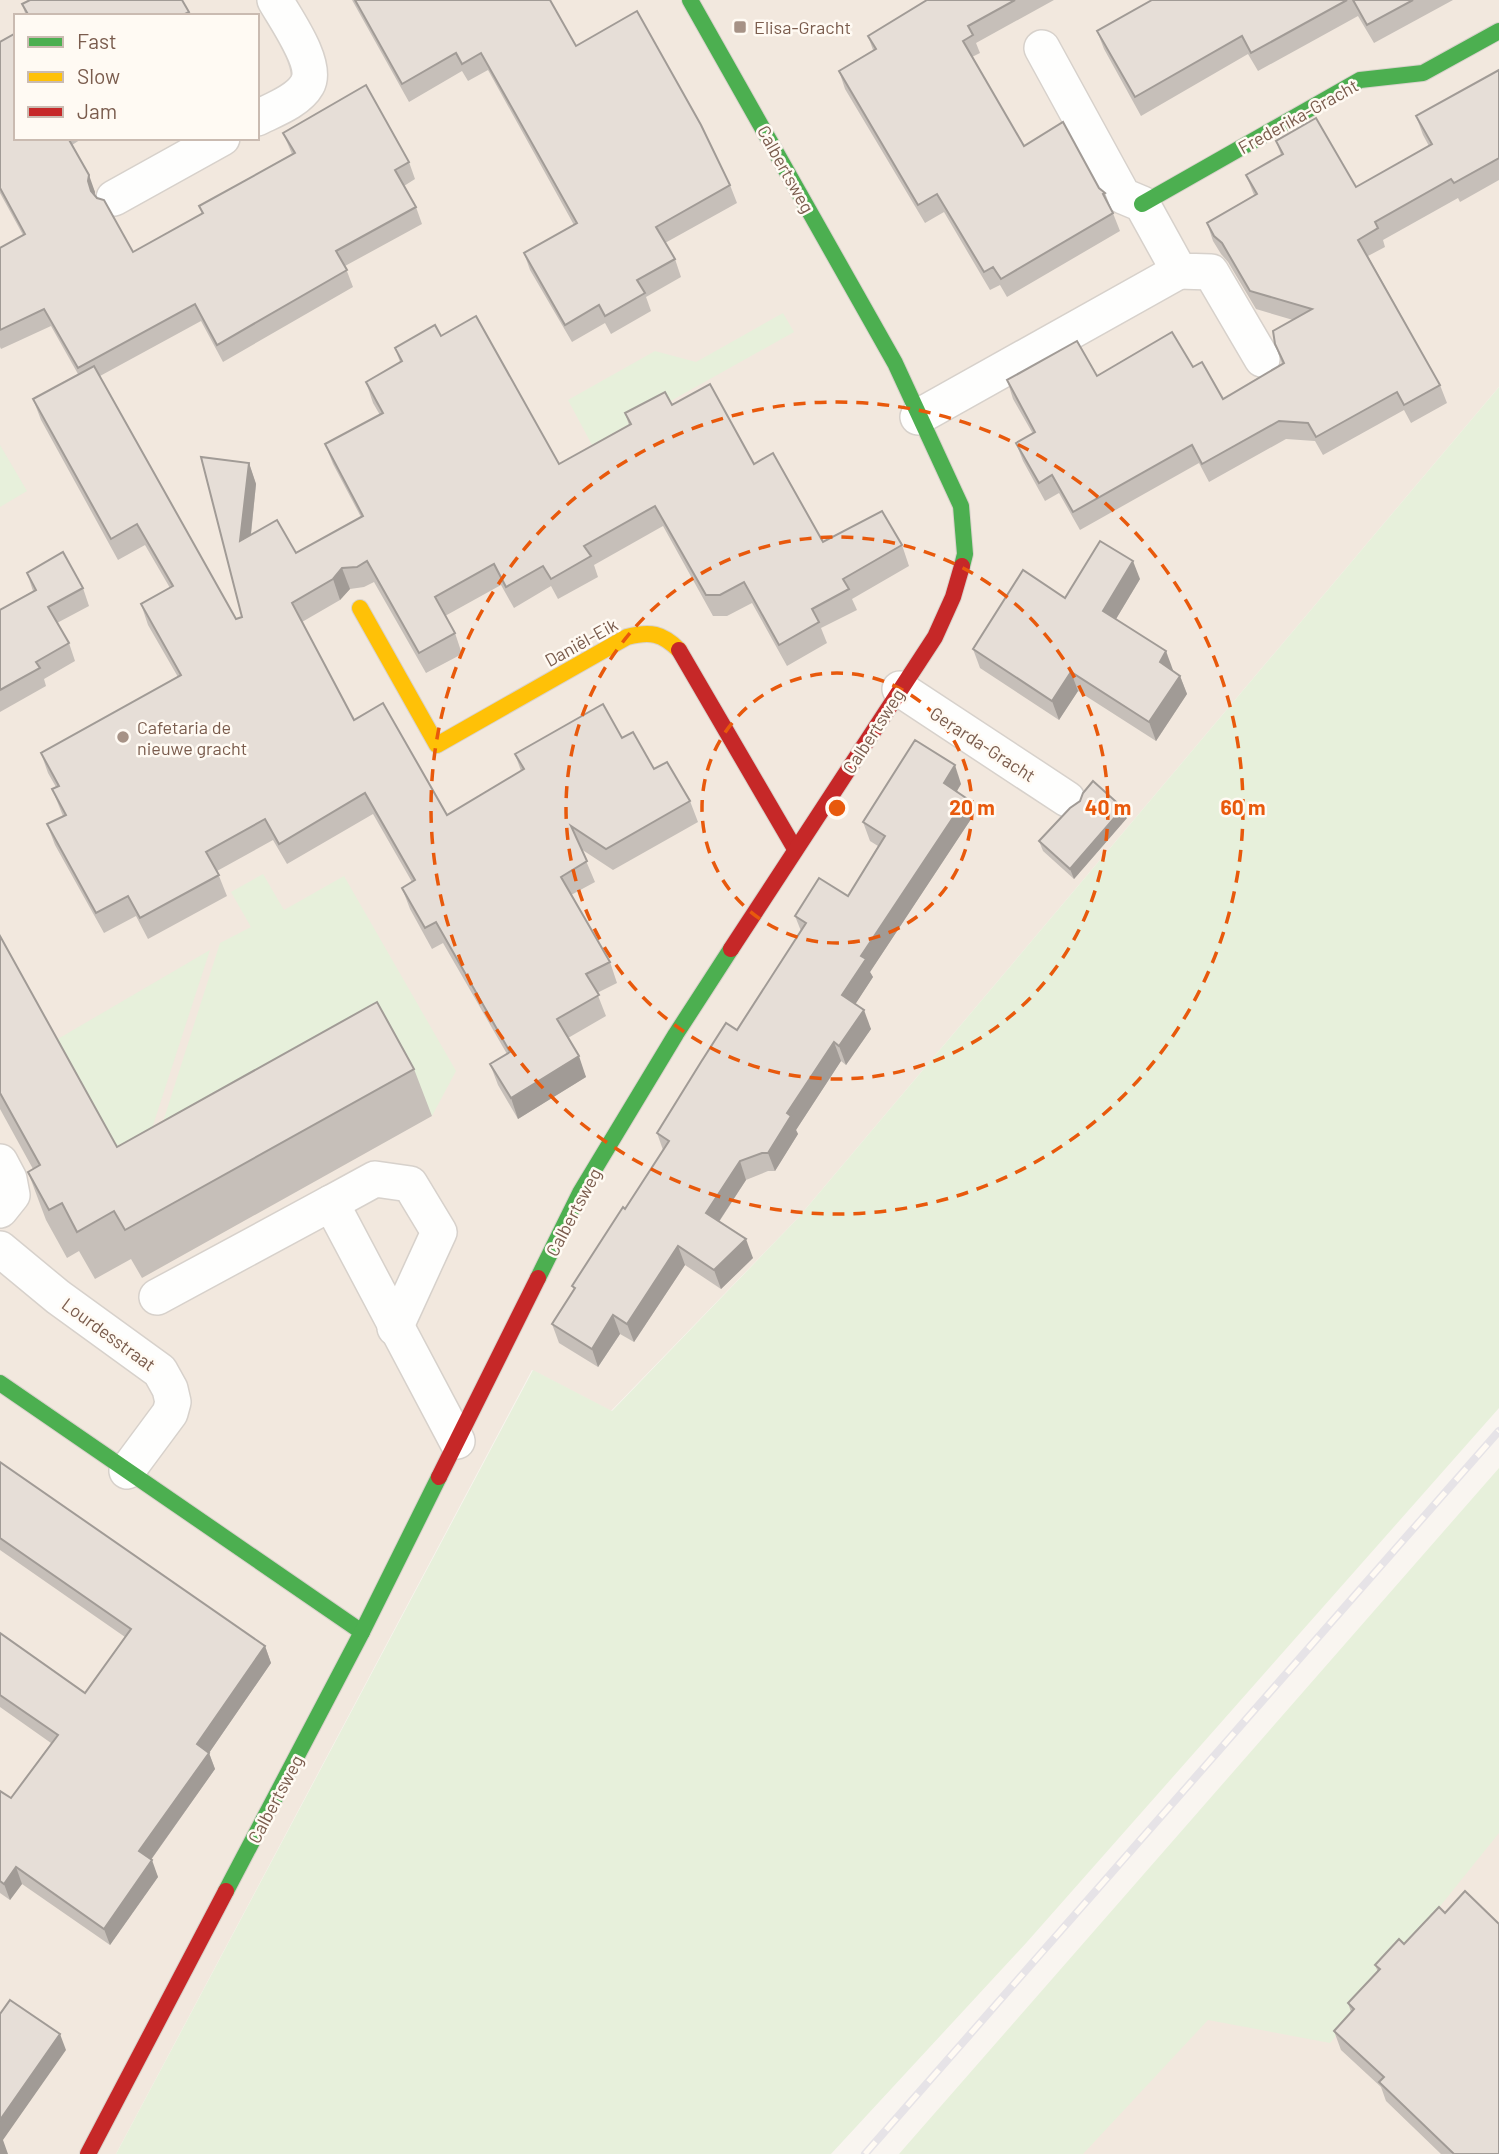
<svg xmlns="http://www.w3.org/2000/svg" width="1499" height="2154" font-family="Barlow,sans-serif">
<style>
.residential{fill:#f2e8de;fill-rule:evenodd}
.green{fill:#e7f0db}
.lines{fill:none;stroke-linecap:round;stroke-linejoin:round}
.street-casing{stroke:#d7d1cb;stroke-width:38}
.fast-casing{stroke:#d9d2cb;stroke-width:18}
.slow-casing{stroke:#d9d2cb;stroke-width:18}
.jam-casing{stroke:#d9d2cb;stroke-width:18}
.street{stroke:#fefefd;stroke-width:35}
.fast{stroke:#4caf50;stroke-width:16}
.slow{stroke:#ffc107;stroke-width:16}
.jam{stroke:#c62828;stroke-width:16}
.rail-casing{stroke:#e6e3e7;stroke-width:8}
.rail{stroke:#fffaf3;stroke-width:5;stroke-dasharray:16;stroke-linecap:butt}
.wall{fill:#c6bfb9}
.shaded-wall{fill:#a19b96}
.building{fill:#e6ded7;stroke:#a19b96;stroke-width:2}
.ring{fill:none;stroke:#e8590c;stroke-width:3.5;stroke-dasharray:12 9}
.poi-dot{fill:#a69286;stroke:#fffaf3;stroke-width:2.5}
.labels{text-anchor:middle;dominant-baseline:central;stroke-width:5;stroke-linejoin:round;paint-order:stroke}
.poi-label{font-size:18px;fill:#7a5c4d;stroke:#fffaf3;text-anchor:start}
.street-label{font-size:18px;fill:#7a5c4d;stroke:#fffaf3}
.centre{fill:#e8590c;stroke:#fffaf3;stroke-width:3.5}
.ring-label{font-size:21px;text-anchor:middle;font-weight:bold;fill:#e8590c;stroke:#fffaf3;stroke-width:5;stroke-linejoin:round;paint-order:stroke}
</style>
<rect width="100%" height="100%" fill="#f9f5f0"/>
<g class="residential">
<path d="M0,0H1499V387L798,1218L611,1411L532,1370L116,2154H0ZM16,16H257V138H16Z"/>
<polygon points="1499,1663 1499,2154 961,2154"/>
</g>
<g class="green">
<polygon points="783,313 794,332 592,445 568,400 655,351 696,362"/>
<polygon points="1499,387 1499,1408 1027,1942 831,2154 116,2154 533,1370 612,1411 798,1218"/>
<polygon points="0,445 27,491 0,507"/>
<polygon points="263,874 284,910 344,876 456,1071 432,1116 395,1051 141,1191 220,943 251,927 231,892"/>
<polygon points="210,950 132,1190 51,1043"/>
<polygon points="1499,1468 1499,1833 1330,2043 1208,2020 1083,2154 899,2154"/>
</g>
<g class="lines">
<defs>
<g id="street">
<polyline points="1042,48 1123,196 1142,204 1179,271 1211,272 1262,359"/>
<path d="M257,118C273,110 298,101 307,85C319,65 285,18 275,0"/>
<polyline points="114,198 222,138"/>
<polyline points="918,417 1179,271"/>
<polyline points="900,689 1067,799"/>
<polyline points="0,1162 9,1179 12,1195 0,1210"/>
<polyline points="331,1203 375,1179 410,1184 439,1232 395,1328"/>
<polyline points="0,1249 58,1297 160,1371 170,1389 173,1402 170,1413 127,1471"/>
<polyline points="157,1297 331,1203 457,1441"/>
</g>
<g id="fast">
<polyline points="690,0 895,363 961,506 965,554 962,566"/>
<polyline points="1142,204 1360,80 1423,73 1499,31"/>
<polyline points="538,1278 580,1193 676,1034 731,949"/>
<polyline points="0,1383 362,1632"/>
<polyline points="226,1891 362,1632 439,1477"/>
</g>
<path id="slow" d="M360,608L437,745L627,637C650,631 662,633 679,650"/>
<g id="jam">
<polyline points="679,650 795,849"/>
<polyline points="731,949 935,637 953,597 962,566"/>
<polyline points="439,1477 538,1278"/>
<polyline points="88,2154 226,1891"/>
</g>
</defs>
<use href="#street" class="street-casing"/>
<use href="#fast" class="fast-casing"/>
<use href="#slow" class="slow-casing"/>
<use href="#jam" class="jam-casing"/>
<use href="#street" class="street"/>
<use href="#fast" class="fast"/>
<use href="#slow" class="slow"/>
<use href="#jam" class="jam"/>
<defs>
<polyline id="rail" points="865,2154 1499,1431"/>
</defs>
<use href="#rail" class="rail-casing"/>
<use href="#rail" class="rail"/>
</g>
<g class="wall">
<polygon points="352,0 550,0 576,46 730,185 737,203 665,243 675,259 681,277 646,297 651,311 611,334 605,323 572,342 530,270 524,253 574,225 488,70 468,81 462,71 409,102"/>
<polygon points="927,0 1054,0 976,43 980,53 972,57 1024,146 1099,188 1105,193 1120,231 1007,297 1000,285 990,290 944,212 925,223 845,89 839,71 873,50 868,36"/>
<polygon points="1152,0 1453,0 1374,43 1358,16 1258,71 1248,54 1141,116 1104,49 1097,31"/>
<polygon points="22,4 189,12 190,16 26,16"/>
<polygon points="0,42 16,138 83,138 72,145 95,192 95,195 133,252 202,214 199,206 292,154 283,133 409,162 415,179 404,186 416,207 422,224 345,266 353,287 223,362 201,321 100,376 236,619 242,617 249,463 256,484 251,535 296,553 361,517 333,464 325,444 380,415 373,403 366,382 400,362 395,348 441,336 559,464 629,425 625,413 672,405 754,464 823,542 902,545 909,566 852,599 857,610 821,628 827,643 787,666 752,603 727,616 713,616 663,526 594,565 598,577 558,599 551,586 514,608 501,585 445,616 455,633 462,654 426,673 374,582 364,587 350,589 340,600 302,622 354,720 447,815 521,771 515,754 622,738 654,769 690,801 698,822 613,870 581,849 595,882 571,895 610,962 617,983 597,993 606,1016 568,1038 586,1077 518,1119 498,1085 490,1064 507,1054 443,943 432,949 410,909 402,888 412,882 373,814 287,864 273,840 217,871 227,896 148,939 136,916 104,933 55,845 47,824 63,816 52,789 56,787 48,773 41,753 178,677 148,625 141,604 170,588 145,545 118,560 41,420 33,399 78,374 51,326 1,349 0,347 0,248 23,235 0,193"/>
<polygon points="1499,70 1499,180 1460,202 1458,198 1383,240 1385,247 1368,256 1440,385 1447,403 1411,423 1404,410 1323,455 1315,441 1286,439 1209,482 1199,463 1080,530 1059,493 1045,501 1023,461 1016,443 1033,434 1013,399 1007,380 1097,376 1193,367 1223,399 1282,364 1275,344 1293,320 1256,309 1228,262 1221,254 1213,241 1207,223 1254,195 1246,175 1281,155 1276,141 1356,187 1429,146 1423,135 1416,116"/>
<polygon points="27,573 83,588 89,606 57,623 69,643 75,661 44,679 46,686 0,712 0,610 33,591"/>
<polygon points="1140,579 1116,619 1173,671 1180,676 1187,694 1156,741 1078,691 1059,720 980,668 973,649 1065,598"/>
<polygon points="961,784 957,791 973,816 870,972 873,977 855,1004 871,1029 846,1065 841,1061 796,1130 798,1134 775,1171 768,1171 746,1180 719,1222 753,1258 721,1289 685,1265 634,1342 620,1334 598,1367 559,1343 552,1324 574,1290 572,1286 625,1209 663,1150 657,1133 737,1030 801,931 795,916 848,896 878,846 870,841 863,822"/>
<polygon points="1127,818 1074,879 1043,851 1039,841"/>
<polygon points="0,936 117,1147 414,1069 432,1116 142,1278 131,1259 95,1279 79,1251 67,1258 46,1220 28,1172 33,1169 0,1109"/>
<polygon points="0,1462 265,1646 271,1663 209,1753 215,1769 151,1860 158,1877 110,1945 22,1884 10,1900 0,1893 0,1791 11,1798 51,1743 0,1707 0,1633 85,1693 125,1637 0,1550"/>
<polygon points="1399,1939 1499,2154 1441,2154 1386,2101 1381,2087 1341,2050 1334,2031 1351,2012 1348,2003 1378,1972 1375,1965"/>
</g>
<g class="shaded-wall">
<polygon points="89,175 95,192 94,198 97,208 88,181"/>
<polygon points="249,463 256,484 248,561 240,541"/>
<polygon points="1133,561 1140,579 1110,629 1103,611"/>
<polygon points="342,568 350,589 340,600 333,579"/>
<polygon points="1166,651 1173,670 1166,681 1160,662"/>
<polygon points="1071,672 1078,691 1059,720 1052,701"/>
<polygon points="1180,676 1187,694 1156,741 1149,722"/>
<polygon points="955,765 961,784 951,801 944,783"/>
<polygon points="966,798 973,816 870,972 873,977 849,1014 842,995 861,956"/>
<polygon points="1123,808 1127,818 1074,879 1070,869"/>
<polygon points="864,1010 871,1029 846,1065 839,1046"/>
<polygon points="834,1042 841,1061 796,1130 798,1134 775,1171 768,1153 787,1113"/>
<polygon points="579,1056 586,1077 518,1119 511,1098"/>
<polygon points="740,1161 746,1180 712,1232 706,1213"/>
<polygon points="746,1239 753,1258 721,1289 714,1270"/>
<polygon points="678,1246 685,1265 634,1342 627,1324"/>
<polygon points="613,1315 620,1334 598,1367 592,1349"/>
<polygon points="265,1646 271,1663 209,1753 215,1769 145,1868 139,1851 197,1744"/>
<polygon points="152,1860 158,1877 110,1945 104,1929"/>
<polygon points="16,1867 22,1884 10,1900 4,1884"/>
<polygon points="60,2034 66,2050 3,2140 8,2154 0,2154 0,2120"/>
</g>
<g class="building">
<polygon points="30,0 182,0 189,12 181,16 29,16 22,4"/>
<polygon points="355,0 550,0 576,46 637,11 701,125 730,185 656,227 675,259 637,280 645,293 605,316 599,305 565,325 524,253 577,223 481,53 462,64 456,53 402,84"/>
<polygon points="927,0 1015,0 968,26 973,35 963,41 1024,146 1063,122 1099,188 1105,193 1103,194 1113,213 1001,279 993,267 984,272 937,194 918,205 839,71 876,49 868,36"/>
<polygon points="1152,0 1347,0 1251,53 1242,36 1135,97 1097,31"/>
<polygon points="1353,0 1413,0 1367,25"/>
<polygon points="16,33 16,138 68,138 89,175 88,181 91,191 97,198 104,200 133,252 203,213 199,206 295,153 283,133 366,85 409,162 395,170 416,207 336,251 347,270 217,345 195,304 78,368 44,309 0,330 0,248 25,234 0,188 0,42"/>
<polygon points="1499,70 1499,158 1454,183 1451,179 1375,222 1378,228 1358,240 1440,385 1404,405 1397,392 1316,437 1308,423 1279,421 1202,464 1192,445 1073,512 1052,475 1039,483 1016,443 1035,432 1007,380 1077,341 1097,376 1172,332 1193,367 1202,362 1223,399 1284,363 1275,344 1273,331 1312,309 1250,291 1222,243 1214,236 1207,223 1257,194 1246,175 1283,154 1276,141 1316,118 1356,187 1432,144 1416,116"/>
<polygon points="476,316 559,464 631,424 625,413 665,392 672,405 710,384 754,464 773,453 823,542 882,511 902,545 843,579 849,589 812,609 819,622 779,645 744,582 720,595 706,595 655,506 584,546 591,556 551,579 543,566 506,587 494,564 435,597 455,633 419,653 367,561 357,567 342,568 333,579 292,603 354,720 383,703 447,815 524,769 515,754 603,704 622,738 633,732 654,769 667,762 690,801 606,849 571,826 587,861 561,877 610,962 586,974 599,995 557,1019 579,1056 511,1098 490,1064 510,1052 436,922 425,928 402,888 415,880 365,793 279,844 265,819 206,852 219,875 140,918 128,896 96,913 47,824 66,815 52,789 59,786 41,753 181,675 141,604 173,586 137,524 111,539 33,399 94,366 236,619 242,617 201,457 249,463 240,541 277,520 296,553 363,516 325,444 383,413 366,382 402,361 395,348 435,325 441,336"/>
<polygon points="1100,541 1133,561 1103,611 1166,651 1160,662 1180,676 1149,722 1071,672 1052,701 973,649 1023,570 1065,598"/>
<polygon points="63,552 83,588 48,607 69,643 36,662 40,668 0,690 0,610 36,590 27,573"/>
<polygon points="915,740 955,765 944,783 966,798 861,956 866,959 842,995 864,1010 839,1046 834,1042 787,1113 791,1116 768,1153 762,1153 740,1161 706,1213 746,1239 714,1270 678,1246 627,1324 613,1315 592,1349 552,1324 575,1288 572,1286 623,1207 625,1209 669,1141 657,1133 701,1062 726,1023 737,1030 806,923 795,916 819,878 848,896 885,836 863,822"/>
<polygon points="1093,781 1123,808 1070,869 1039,841 1070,808 1080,801 1083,793"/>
<polygon points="0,936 117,1147 377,1002 414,1069 125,1230 114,1211 77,1232 62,1203 49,1210 28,1172 40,1165 0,1093"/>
<polygon points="0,1462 265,1646 197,1744 209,1753 139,1851 152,1860 104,1929 16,1867 4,1884 0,1881 0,1791 11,1798 58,1735 0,1695 0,1633 85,1693 131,1629 0,1538"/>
<polygon points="1465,1891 1499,1924 1499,2154 1454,2154 1379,2082 1384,2077 1334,2031 1354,2009 1348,2003 1380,1969 1375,1965 1399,1939 1404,1944 1439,1907 1445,1913"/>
<polygon points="10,2000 60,2034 0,2120 0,2014"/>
</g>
<g class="ring">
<circle cx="837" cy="808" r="135"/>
<circle cx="837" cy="808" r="271"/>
<circle cx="837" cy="808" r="406"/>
</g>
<g class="poi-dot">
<rect x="733" y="20" width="14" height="14" rx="3.5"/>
<circle cx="123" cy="737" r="7"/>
</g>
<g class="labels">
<g class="poi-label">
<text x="754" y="27">Elisa-Gracht</text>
<text x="137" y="727">Cafetaria de<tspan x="137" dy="21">nieuwe gracht</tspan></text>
</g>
<g class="street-label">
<text transform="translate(1298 116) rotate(-29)">Frederika-Gracht</text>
<text transform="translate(786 169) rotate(61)">Calbertsweg</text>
<text transform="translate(581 642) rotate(-29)">Daniël-Eik</text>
<text transform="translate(873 731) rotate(-57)">Calbertsweg</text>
<text transform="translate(983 744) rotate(33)">Gerarda-Gracht</text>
<text transform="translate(573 1212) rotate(-62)">Calbertsweg</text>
<text transform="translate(109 1334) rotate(36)">Lourdesstraat</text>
<text transform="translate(275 1799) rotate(-62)">Calbertsweg</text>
</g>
</g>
<circle cx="837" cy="808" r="10" class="centre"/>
<g class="ring-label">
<text x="972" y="815">20 m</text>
<text x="1108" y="815">40 m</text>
<text x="1243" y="815">60 m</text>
</g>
<rect x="14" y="14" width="245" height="126" fill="#fffaf3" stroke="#cabbb1" stroke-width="2"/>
<rect x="28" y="37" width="35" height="10" fill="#4caf50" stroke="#cabbb1" stroke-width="2"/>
<text x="77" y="49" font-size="21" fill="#7a5c4d">Fast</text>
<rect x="28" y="72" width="35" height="10" fill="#ffc107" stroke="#cabbb1" stroke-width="2"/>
<text x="77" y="84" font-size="21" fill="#7a5c4d">Slow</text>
<rect x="28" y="107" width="35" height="10" fill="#c62828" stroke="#cabbb1" stroke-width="2"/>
<text x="77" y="119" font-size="21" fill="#7a5c4d">Jam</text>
</svg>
